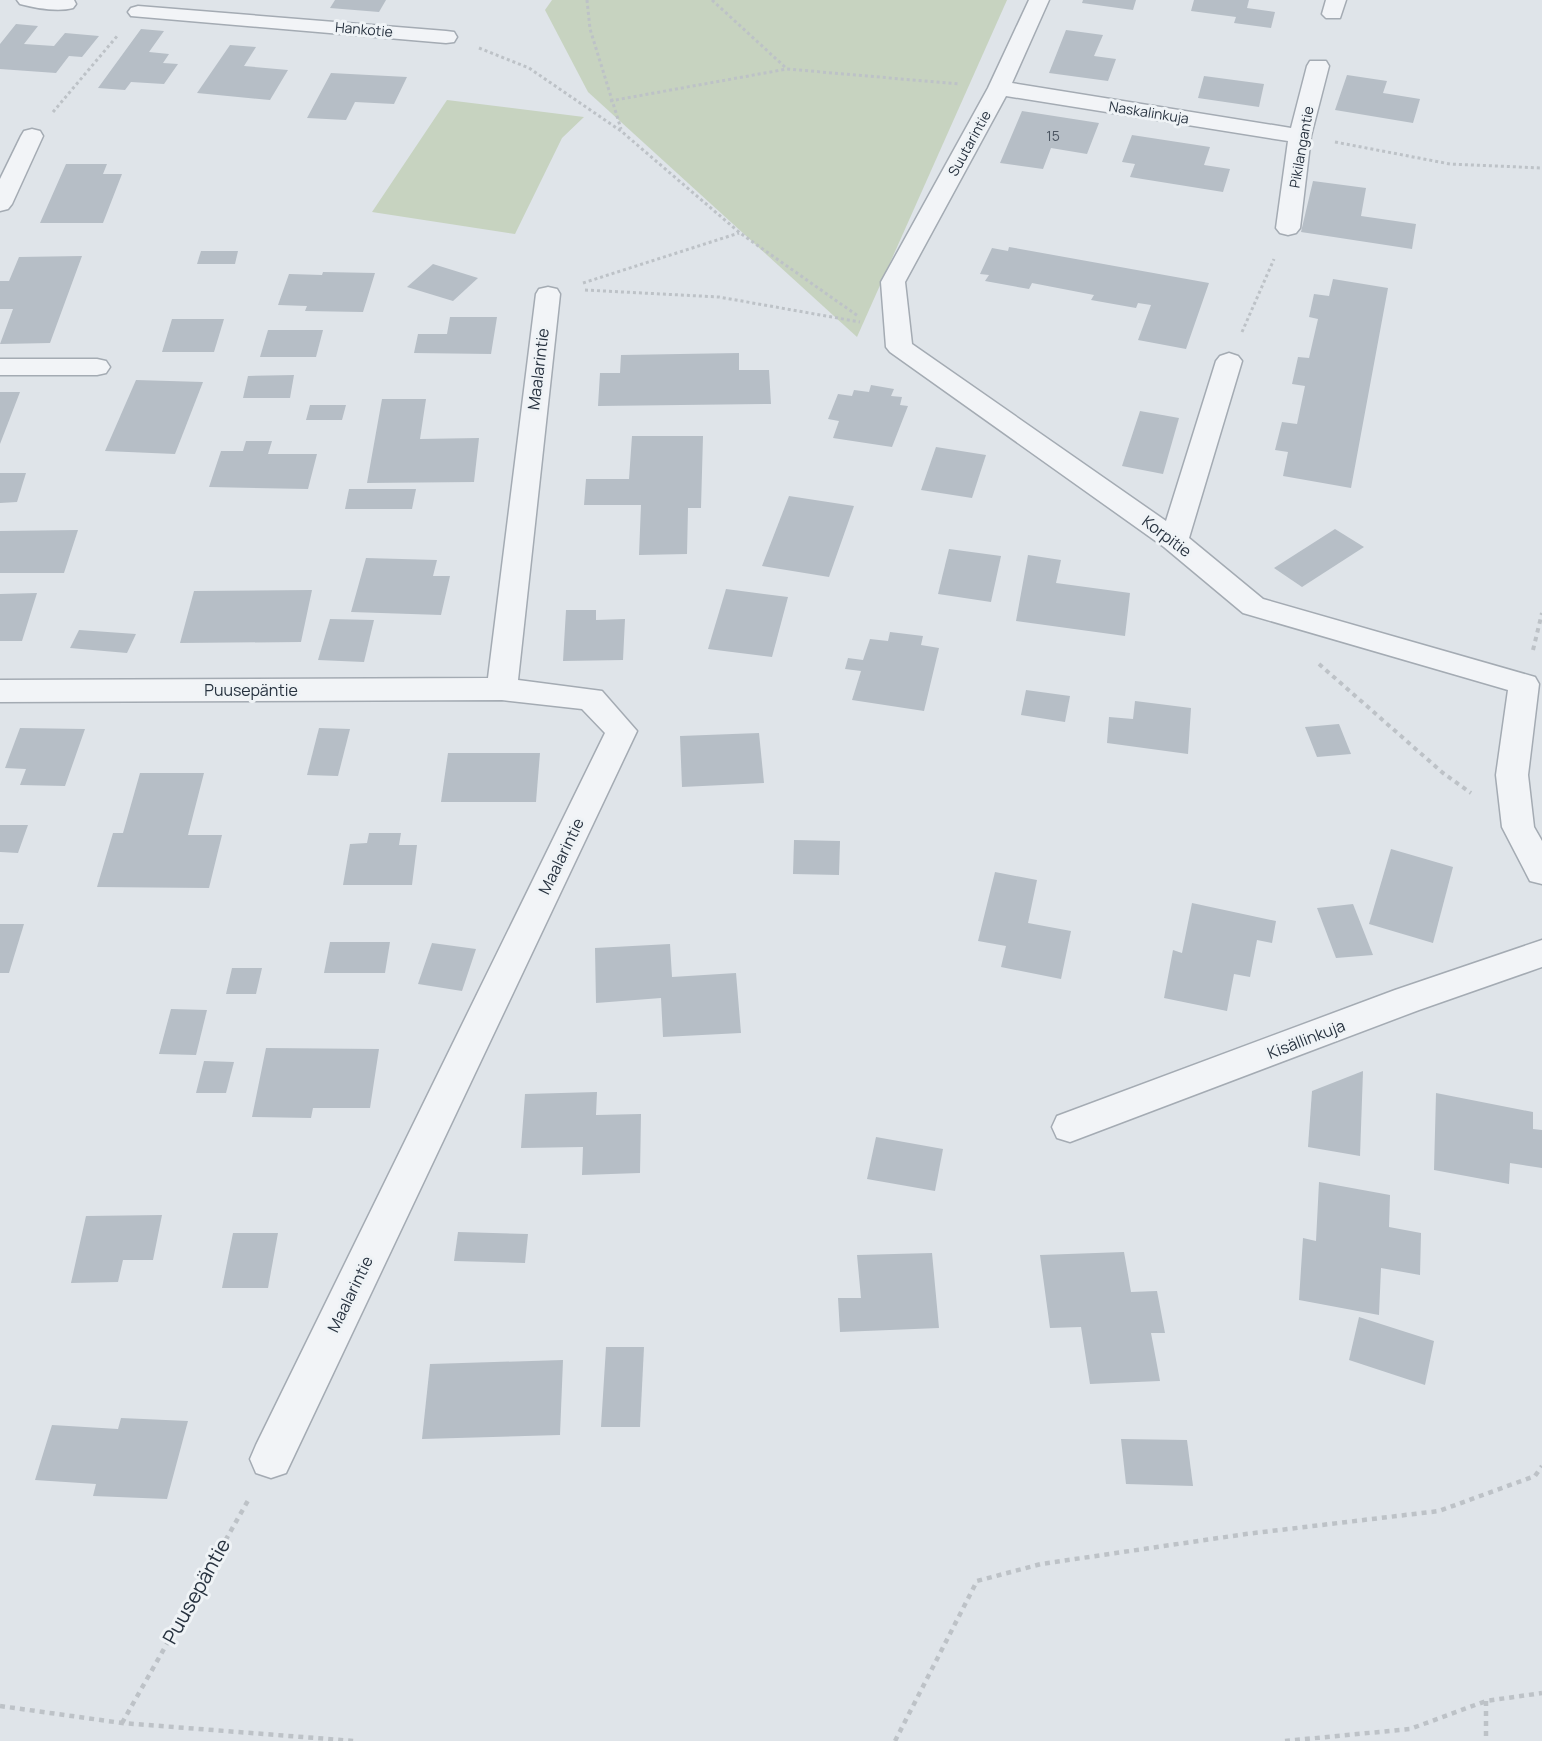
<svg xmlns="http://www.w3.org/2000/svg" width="1542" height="1741" font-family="Manrope,sans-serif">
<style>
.green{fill:#c7d3c0}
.building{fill:#b6bec6}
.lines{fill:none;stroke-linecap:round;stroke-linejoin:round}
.minor-casing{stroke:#a4abb3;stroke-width:3}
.path-far2{stroke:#bdc2c7;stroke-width:3;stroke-dasharray:3 3;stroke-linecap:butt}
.path-far1{stroke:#bdc2c7;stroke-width:4;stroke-dasharray:4.5 4.5;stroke-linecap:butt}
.path{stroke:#bdc2c7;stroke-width:4.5;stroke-dasharray:5 5;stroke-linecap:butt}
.minor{fill:#f2f4f7;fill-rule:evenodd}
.labels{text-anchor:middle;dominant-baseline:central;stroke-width:6;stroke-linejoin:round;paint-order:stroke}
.far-street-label{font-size:14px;fill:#283340;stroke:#eff3f6}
.number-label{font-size:14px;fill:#4c5662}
.street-label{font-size:16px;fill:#283340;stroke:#eff3f6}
.near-street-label{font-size:20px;fill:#283340;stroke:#eff3f6}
</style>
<rect width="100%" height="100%" fill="#dfe4e9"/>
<g class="green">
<polygon points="552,0 1007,0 857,337 588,92 545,10"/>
<polygon points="447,100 584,117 562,138 515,234 372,212"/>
</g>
<g class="building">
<polygon points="335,0 386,0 379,12 330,8"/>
<polygon points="1083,0 1136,0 1133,10 1082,3"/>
<polygon points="1194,0 1249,0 1247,8 1275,12 1271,28 1234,23 1236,17 1191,11"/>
<polygon points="16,24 38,26 24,44 54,46 65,33 99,36 82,57 69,56 56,73 0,69 0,44"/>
<polygon points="141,29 164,31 149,52 169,54 163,63 178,64 164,84 131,82 125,90 98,88"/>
<polygon points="1066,30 1103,35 1094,56 1116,59 1108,81 1049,73"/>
<polygon points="230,45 256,47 244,66 288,70 270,100 197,93"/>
<polygon points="331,73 407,77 394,104 355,102 346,120 307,118"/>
<polygon points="1347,75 1387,81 1383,93 1420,99 1413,123 1335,110"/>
<polygon points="1204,76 1264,84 1259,107 1198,98"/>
<polygon points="1022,111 1099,123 1087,154 1051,148 1043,169 1000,163"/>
<polygon points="1132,135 1210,147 1204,165 1230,169 1223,192 1130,177 1135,164 1122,162"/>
<polygon points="66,164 107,164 103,174 122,174 103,223 40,223"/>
<polygon points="1313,181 1366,188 1361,216 1416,224 1412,249 1301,232"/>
<polygon points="1009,247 1209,283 1186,349 1138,340 1151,305 1138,303 1136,308 1091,300 1094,295 1032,283 1029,289 985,281 989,275 980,274 992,248 1008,251"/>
<polygon points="201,251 238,251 235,264 197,264"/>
<polygon points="82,256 50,343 0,344 13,309 0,309 0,281 9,281 19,257"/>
<polygon points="433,264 478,278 453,301 407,287"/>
<polygon points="323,272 375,273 363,312 305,311 307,306 278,305 289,274 322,275"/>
<polygon points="1333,279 1388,288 1351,488 1283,476 1288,452 1275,450 1282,422 1297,424 1305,386 1292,384 1298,357 1309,358 1318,319 1309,317 1314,294 1329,296"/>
<polygon points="450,317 497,317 491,354 414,353 418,334 447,334"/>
<polygon points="172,319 224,319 214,352 162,352"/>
<polygon points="268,330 323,330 316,357 260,357"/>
<polygon points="739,353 739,370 769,370 771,404 598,406 600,373 620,373 621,355"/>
<polygon points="294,375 290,398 243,398 248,376"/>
<polygon points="136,380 203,382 175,454 105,451"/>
<polygon points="871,385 894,389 891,396 902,397 900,405 908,406 892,447 833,438 839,421 828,419 838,394 852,396 854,390 869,392"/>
<polygon points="0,392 20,392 0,444"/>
<polygon points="382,399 426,399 420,439 479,438 474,482 367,483"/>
<polygon points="310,405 346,405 342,420 306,420"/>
<polygon points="1140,411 1179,418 1163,474 1122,466"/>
<polygon points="632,436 703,436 701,508 688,508 687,554 639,555 641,505 584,505 586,479 629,479"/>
<polygon points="246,441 272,441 268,454 317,454 308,489 209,487 221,451 243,451"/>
<polygon points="936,447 986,455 972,498 921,490"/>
<polygon points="0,473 26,473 17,502 0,503"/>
<polygon points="349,489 416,489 412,509 345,509"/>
<polygon points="789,496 854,506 829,577 762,566"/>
<polygon points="1335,529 1364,547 1302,587 1274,568"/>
<polygon points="78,530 64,573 0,573 0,531"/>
<polygon points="949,549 1001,556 991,602 938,594"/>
<polygon points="1028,555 1061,560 1056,583 1130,593 1125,636 1016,621"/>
<polygon points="366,558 437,560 433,576 450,576 441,615 351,612"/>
<polygon points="726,589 788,597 772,657 708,649"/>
<polygon points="312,590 301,642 180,643 194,591"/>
<polygon points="37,593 22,641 0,641 0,594"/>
<polygon points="566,610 596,610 596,620 625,619 623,660 563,661"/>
<polygon points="330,619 374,620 364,662 318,660"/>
<polygon points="79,630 136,634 127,653 70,648"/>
<polygon points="890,632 923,636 921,645 939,648 924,711 852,700 861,671 845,669 848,658 863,660 870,639 888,641"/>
<polygon points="1026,690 1070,696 1065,722 1021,715"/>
<polygon points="1135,701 1191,708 1188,754 1107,743 1109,717 1133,719"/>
<polygon points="1339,724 1351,754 1317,757 1305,727"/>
<polygon points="20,728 85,729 65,786 20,785 26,769 5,768"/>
<polygon points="319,728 350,729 338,776 307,775"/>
<polygon points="759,733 764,783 682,787 680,736"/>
<polygon points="448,753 540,753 536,802 441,802"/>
<polygon points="140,773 204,773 188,835 222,835 209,888 97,887 113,833 123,833"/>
<polygon points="0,825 28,825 18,853 0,852"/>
<polygon points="369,833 401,833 399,845 417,845 412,885 343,885 350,844 367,843"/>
<polygon points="794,840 840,841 839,875 793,874"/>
<polygon points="1391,849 1453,867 1433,943 1369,924"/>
<polygon points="995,872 1037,880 1028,923 1071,931 1061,979 1001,967 1006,946 978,941"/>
<polygon points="1192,903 1276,921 1272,943 1257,940 1250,977 1234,974 1227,1011 1164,998 1173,950 1182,953"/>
<polygon points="1353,904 1373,955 1336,958 1317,908"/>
<polygon points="0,924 24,924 9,973 0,973"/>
<polygon points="330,942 390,942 385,973 324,973"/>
<polygon points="432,943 476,949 462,991 418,984"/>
<polygon points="670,944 672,977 736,973 741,1033 663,1037 661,998 596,1003 595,948"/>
<polygon points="232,968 262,968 256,994 226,994"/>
<polygon points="171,1009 207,1010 196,1055 159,1054"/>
<polygon points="266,1048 379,1049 370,1108 313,1108 311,1118 252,1117"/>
<polygon points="204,1061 234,1062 226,1093 196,1093"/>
<polygon points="1363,1071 1360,1156 1308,1147 1312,1091"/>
<polygon points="597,1092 596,1115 641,1114 640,1173 582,1175 583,1147 521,1148 525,1094"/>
<polygon points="1436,1093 1533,1112 1533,1129 1542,1130 1542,1168 1510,1163 1509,1184 1434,1170"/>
<polygon points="876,1137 943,1149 935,1191 867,1179"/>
<polygon points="1319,1182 1390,1195 1389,1227 1421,1233 1420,1275 1381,1268 1379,1315 1299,1300 1303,1238 1316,1241"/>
<polygon points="162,1215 153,1260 123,1260 118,1282 71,1283 86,1216"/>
<polygon points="458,1232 528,1234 525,1263 454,1261"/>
<polygon points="233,1233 278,1233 268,1288 222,1288"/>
<polygon points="1124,1252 1131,1292 1157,1291 1165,1333 1151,1333 1160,1381 1090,1384 1081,1327 1050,1328 1040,1255"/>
<polygon points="932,1253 939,1328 840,1332 838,1298 861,1298 857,1255"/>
<polygon points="1359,1317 1434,1341 1425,1385 1349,1360"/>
<polygon points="606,1347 644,1347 640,1427 601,1427"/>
<polygon points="563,1360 560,1435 422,1439 430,1364"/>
<polygon points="121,1418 188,1421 167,1499 93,1496 96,1484 35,1480 52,1425 118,1429"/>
<polygon points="1121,1439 1187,1440 1193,1486 1126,1484"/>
</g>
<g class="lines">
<defs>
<g id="minor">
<path d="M17,0H74L76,4L73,8C58,12 35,8 20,4Z"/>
<polygon points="1029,0 1049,0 1012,83 1291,128 1307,66 1310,61 1326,61 1329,66 1311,136 1300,228 1296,233 1288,235 1280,233 1276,228 1288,141 1006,96 905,282 912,344 1166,521 1216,361 1220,356 1229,353 1238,356 1242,361 1189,538 1263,599 1535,677 1539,684 1528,775 1534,827 1542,841 1542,884 1530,881 1502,827 1496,775 1508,690 1243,613 1164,547 890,352 886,347 881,282 988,88"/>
<polygon points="1326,0 1346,0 1340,18 1326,18 1322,14"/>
<polygon points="138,6 446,31 454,32 457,37 454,42 446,43 131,16 128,12 131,8"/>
<polygon points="32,129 40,131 43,136 12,204 8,209 0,211 0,179 21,136 24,131"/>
<polygon points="548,287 557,289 560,294 518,680 602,691 637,731 286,1473 271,1478 256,1473 250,1459 256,1445 605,733 582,709 502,700 0,702 0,680 488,678 536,294 539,289"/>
<polygon points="0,359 97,359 106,361 110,367 106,373 97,375 0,375"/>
<polygon points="1542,940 1542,967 1419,1010 1070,1142 1057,1138 1052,1127 1057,1116 1395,990"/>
</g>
</defs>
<use href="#minor" class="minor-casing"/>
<g class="path-far2">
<polyline points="587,0 590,29 621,129"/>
<polyline points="712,0 786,68"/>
<polyline points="479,48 529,68 621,131 740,233 858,316"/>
<polyline points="610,101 787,69 959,84"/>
<polyline points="53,112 118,35"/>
<polyline points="1335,142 1450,164 1542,168"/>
<polyline points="583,283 739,233"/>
<polyline points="585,290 719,297 860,322"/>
<polyline points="1242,332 1274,259"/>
</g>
<g class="path-far1">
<polyline points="1533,650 1542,613"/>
<polyline points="1319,664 1443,773 1471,793"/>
</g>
<g class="path">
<polyline points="1486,1701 1486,1741"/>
<polyline points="0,1706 122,1723 354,1741"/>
<polyline points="122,1723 250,1497"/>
<polyline points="895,1741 977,1581 1041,1564 1246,1534 1439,1511 1535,1476 1542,1466"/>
<polyline points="1285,1741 1410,1729 1486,1701 1542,1693"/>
</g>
<use href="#minor" class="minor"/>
</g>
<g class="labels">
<g class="far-street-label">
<text transform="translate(364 29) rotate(5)">Hankotie</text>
<text transform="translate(1149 112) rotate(9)">Naskalinkuja</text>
<text transform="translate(969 143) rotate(-61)">Suutarintie</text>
<text transform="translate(1301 147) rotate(-80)">Pikilangantie</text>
</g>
<g class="number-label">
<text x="1053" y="135">15</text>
</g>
<g class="street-label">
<text transform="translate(538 369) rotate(-83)">Maalarintie</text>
<text transform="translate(1167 536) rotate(37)">Korpitie</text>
<text x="251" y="690">Puusepäntie</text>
<text transform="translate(561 856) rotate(-64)">Maalarintie</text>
<text transform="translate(1306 1039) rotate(-21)">Kisällinkuja</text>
<text transform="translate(350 1294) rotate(-64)">Maalarintie</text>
</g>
<g class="near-street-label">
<text transform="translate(196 1591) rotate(-61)">Puusepäntie</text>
</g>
</g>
</svg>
